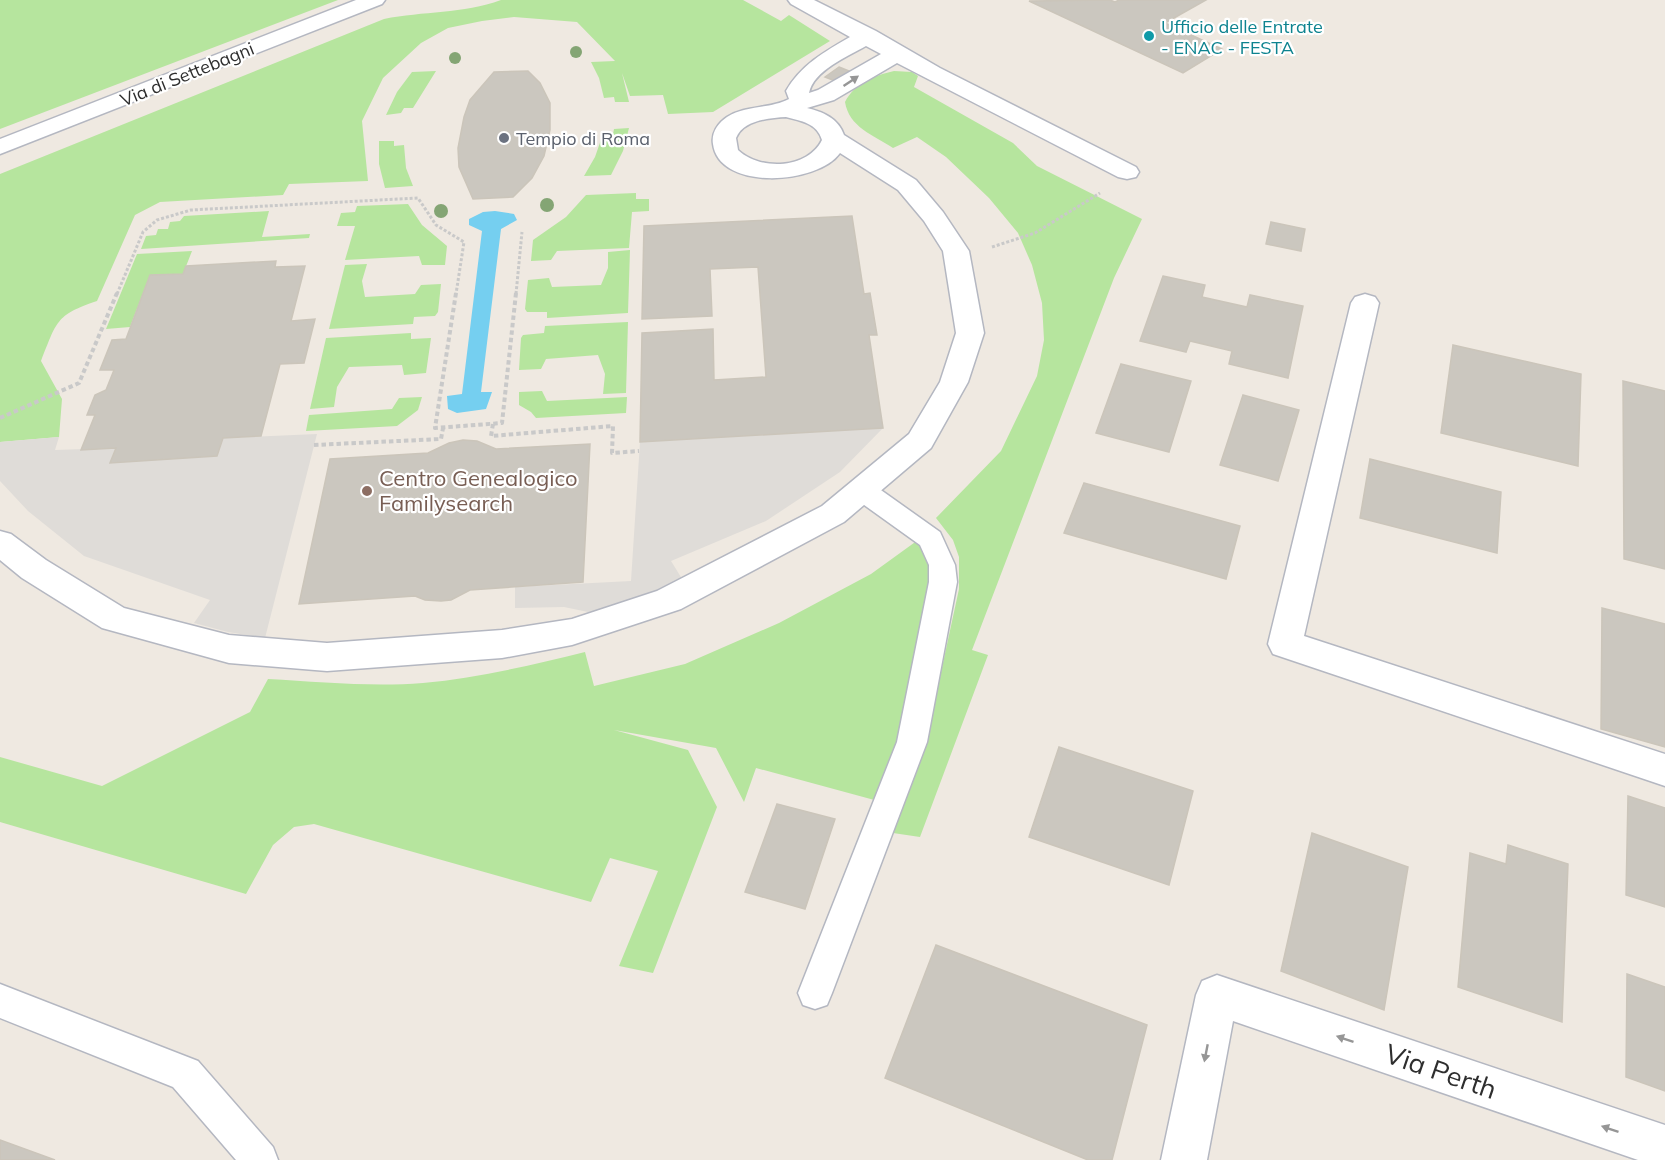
<svg xmlns="http://www.w3.org/2000/svg" width="1665" height="1160" font-family="Mulish,sans-serif">
<style>
.green{fill:#b6e59e}
.plaza{fill:#dfdcd8}
.water{fill:#75cff0}
.building{fill:#cbc7bf;stroke:#cbc5ba;stroke-width:1.5}
.lines{fill:none;stroke-linecap:round;stroke-linejoin:round}
.lane-casing{stroke:#b4b7c1;stroke-width:3}
.street-casing{stroke:#b4b7c1;stroke-width:3}
.secondary-casing{stroke:#b4b7c1;stroke-width:3}
.path-far1{stroke:#c9c9c9;stroke-width:3;stroke-dasharray:3 2;stroke-linecap:butt}
.path{stroke:#c9c9c9;stroke-width:4;stroke-dasharray:4.5 3;stroke-linecap:butt}
.lane{fill:#fff;fill-rule:evenodd}
.street{fill:#fff;fill-rule:evenodd}
.secondary{fill:#fff;fill-rule:evenodd}
.tree{fill:#84a574}
.oneway{fill:#969696}
.culture-dot{fill:#0f9aa8;stroke:#fff;stroke-width:2}
.worship-dot{fill:#6b7280;stroke:#fff;stroke-width:2}
.education-dot{fill:#8d6e63;stroke:#fff;stroke-width:2}
.labels{text-anchor:middle;dominant-baseline:central;stroke-width:4.5;stroke-linejoin:round;paint-order:stroke}
.far-culture-label{font-size:18px;fill:#0d838f;stroke:#fff;text-anchor:start}
.far-street-label{font-size:18px;fill:#2e2e2e;stroke:#fff}
.far-worship-label{font-size:18px;fill:#5b616d;stroke:#fff;text-anchor:start}
.education-label{font-size:22px;fill:#785e54;stroke:#fff;text-anchor:start}
.near-street-label{font-size:27px;fill:#2e2e2e;stroke:#fff}
</style>
<rect width="100%" height="100%" fill="#efe9e1"/>
<g class="green">
<polygon points="0,0 338,0 0,129"/>
<path d="M501,0H743L781,21L789,15L830,41L713,112L668,114L663,95L630,96L622,73L629,102H615L614,97L604,98L599,78L591,62L615,61L577,22L514,17L482,21L448,28L421,43L383,78L362,121L368,181L289,184L283,195L160,202L135,215L97,301C55,315 57,322 41,361L62,399L59,437L0,442V174L384,19C423,11 463,14 501,0Z"/>
<polygon points="436,71 413,108 404,108 401,113 386,115 397,92 412,72"/>
<path d="M894,71L912,72L918,76L914,87L1013,143L1037,166L1142,219L1114,278L972,650L988,655L920,837L893,833L925,746L959,589V557L953,540L936,518L1001,451L1037,376L1044,340L1042,303L1032,265L1018,233L989,198L946,157L917,137L893,148C873,135 849,127 845,102C855,83 873,76 894,71Z"/>
<polygon points="629,128 623,151 611,175 584,176 595,157 603,134 613,134 614,129"/>
<polygon points="379,141 394,141 394,146 404,145 406,168 413,186 385,188 379,164"/>
<polygon points="636,193 636,199 649,199 649,211 632,212 629,248 557,251 551,260 531,261 533,240 566,217 586,195"/>
<polygon points="408,204 422,225 447,246 445,265 422,265 419,256 345,260 355,226 337,226 341,213 355,212 357,206"/>
<polygon points="269,211 262,237 310,234 309,238 141,249 146,236 156,235 158,229 168,229 170,222 180,221 184,216"/>
<polygon points="630,250 628,313 547,318 547,312 527,312 525,309 528,280 549,278 552,287 601,285 608,268 608,252"/>
<polygon points="192,251 183,274 150,275 130,327 106,329 137,254"/>
<polygon points="367,264 362,281 365,297 415,294 421,285 441,284 438,312 435,316 414,317 413,324 329,329 345,265"/>
<polygon points="628,322 626,393 603,394 605,374 598,355 546,359 541,369 519,370 521,338 523,335 544,333 545,326"/>
<polygon points="411,333 411,339 431,338 426,373 404,375 402,365 349,367 337,387 334,407 310,409 326,338"/>
<polygon points="542,391 547,401 627,397 626,413 536,418 531,412 519,405 519,392"/>
<polygon points="422,397 418,410 397,426 306,431 309,415 392,409 399,398"/>
<path d="M918,540L932,570L898,743L878,801L756,768L744,802L716,748L614,730L688,750L717,807L653,973L619,966L658,871L610,858L591,902L314,824L294,827L273,845L246,894L0,822V757L102,786L250,712L268,679C320,682 372,687 423,683C478,678 532,665 585,652L594,686L685,664L779,623L871,574Z"/>
</g>
<g class="plaza">
<polygon points="883,428 840,472 766,521 671,561 684,582 612,609 588,612 564,607 515,608 515,587 631,581 640,442"/>
<polygon points="317,434 265,638 228,632 194,623 210,600 84,556 28,511 0,481 0,442 59,437 55,450 116,448 111,463 217,456 223,438"/>
</g>
<polygon class="water" points="495,211 514,214 517,220 501,229 481,392 492,392 486,409 457,413 448,409 447,396 462,394 482,231 469,225 469,219 483,212"/>
<g class="building">
<polygon points="1110,0 1115,2 1119,0 1206,0 1165,23 1222,49 1183,73 1029,1"/>
<polygon points="839,67 849,71 835,81 825,77"/>
<polygon points="528,71 540,83 550,103 550,130 544,156 532,178 513,197 473,199 459,167 458,148 464,117 470,100 494,72"/>
<polygon points="852,216 864,294 870,293 877,335 869,335 883,428 640,442 642,333 713,329 714,380 766,377 758,267 710,269 712,316 642,319 644,226"/>
<polygon points="1271,222 1305,229 1301,251 1266,244"/>
<polygon points="276,261 275,267 305,266 291,321 315,319 304,363 280,364 261,436 223,438 217,456 110,463 116,448 81,450 95,415 87,415 95,395 106,390 114,370 100,370 112,340 126,339 150,275 183,274 186,266"/>
<polygon points="1163,276 1205,285 1202,297 1247,307 1250,295 1303,306 1288,378 1229,364 1232,351 1190,341 1186,352 1140,341"/>
<polygon points="1453,345 1581,374 1578,466 1441,433"/>
<polygon points="1121,364 1191,381 1169,452 1096,433"/>
<polygon points="1623,381 1665,391 1665,569 1624,559"/>
<polygon points="1243,395 1299,410 1278,481 1220,465"/>
<polygon points="463,440 477,441 496,449 590,444 583,582 470,590 451,600 441,601 425,600 415,596 299,604 330,459 428,453 449,443"/>
<polygon points="1370,459 1501,492 1497,553 1360,518"/>
<polygon points="1084,483 1240,526 1226,579 1064,533"/>
<polygon points="1602,608 1665,624 1665,747 1601,729"/>
<polygon points="1059,747 1193,791 1169,885 1029,837"/>
<polygon points="1628,796 1665,808 1665,907 1626,895"/>
<polygon points="777,804 835,819 805,909 745,892"/>
<polygon points="1312,833 1408,867 1384,1010 1281,971"/>
<polygon points="1508,845 1568,864 1562,1022 1458,987 1470,853 1506,864"/>
<polygon points="936,945 1147,1025 1112,1160 1088,1160 885,1078"/>
<polygon points="1627,974 1665,987 1665,1091 1626,1077"/>
<polygon points="0,1140 55,1160 0,1160"/>
</g>
<g class="lines">
<defs>
<g id="lane">
<polygon points="862,481 871,483 940,532 955,565 957,582 927,742 832,993 827,1005 815,1009 803,1005 798,993 897,742 929,582 929,565 920,545 853,497 849,490 853,483"/>
<polygon points="0,984 198,1061 273,1147 278,1160 236,1160 173,1087 0,1018"/>
</g>
<g id="street">
<path d="M788,0H814L876,31L940,68L1136,167L1139,172L1136,177L1127,179L1118,177L897,63L834,100L807,108C823,112 838,118 844,135L916,180L943,212L969,251L984,333L968,382L931,448L844,522L681,609L572,645L502,658L327,671L229,663L102,628L22,578L0,560V531L11,534L46,560L124,608L229,635L327,643L502,630L572,619L657,591L822,506L909,434L940,382L956,333L943,251L924,221L898,190L840,153C817,185 719,191 713,144C711,133 718,123 727,117C746,105 770,109 789,99L786,91C801,65 824,52 850,37L791,4ZM866,46L881,54L818,90L809,93C813,71 848,56 866,46ZM786,117C801,121 817,123 822,140C808,169 760,171 738,150L736,138C743,120 769,118 786,117Z"/>
<polygon points="1365,294 1375,297 1379,303 1304,636 1665,754 1665,786 1273,654 1268,644 1351,303 1355,297"/>
<polygon points="1217,975 1665,1125 1665,1160 1638,1160 1233,1021 1207,1160 1161,1160 1196,995 1202,981"/>
</g>
<polygon id="secondary" points="356,0 385,0 382,4 0,154 0,139"/>
</defs>
<use href="#lane" class="lane-casing"/>
<use href="#street" class="street-casing"/>
<use href="#secondary" class="secondary-casing"/>
<g class="path-far1">
<polyline points="992,247 1035,233 1100,193"/>
<polyline points="117,294 143,232 157,220 191,210 418,198 436,225 464,242 456,294"/>
<polyline points="516,294 522,232"/>
</g>
<g class="path">
<polyline points="456,293 435,428 502,423 516,293"/>
<polyline points="0,418 79,383 117,293"/>
<polyline points="493,424 491,436 613,426 612,453 639,451"/>
<polyline points="314,445 441,439 443,428"/>
</g>
<use href="#lane" class="lane"/>
<use href="#street" class="street"/>
<use href="#secondary" class="secondary"/>
</g>
<g class="tree">
<circle cx="576" cy="52" r="6"/>
<circle cx="455" cy="58" r="6"/>
<circle cx="547" cy="205" r="7"/>
<circle cx="441" cy="211" r="7"/>
</g>
<defs><path id="oneway-solid" d="M-6-.8H1V-3.2L6.5 0L1 3.2V.8H-6Z" transform="scale(1.5)"/></defs>
<g class="oneway">
<use href="#oneway-solid" transform="translate(851 81) rotate(-34)"/>
<use href="#oneway-solid" transform="translate(1345 1039) rotate(-161)"/>
<use href="#oneway-solid" transform="translate(1206 1053) rotate(101)"/>
<use href="#oneway-solid" transform="translate(1610 1129) rotate(-161)"/>
</g>
<circle class="culture-dot" cx="1149" cy="36" r="6"/>
<circle class="worship-dot" cx="504" cy="138" r="6"/>
<circle class="education-dot" cx="367" cy="491" r="6"/>
<g class="labels">
<g class="far-culture-label">
<text x="1161" y="26">Ufficio delle Entrate<tspan x="1161" dy="21">- ENAC - FESTA</tspan></text>
</g>
<g class="far-street-label">
<text transform="translate(187 74) rotate(-22)">Via di Settebagni</text>
</g>
<g class="far-worship-label">
<text x="516" y="138">Tempio di Roma</text>
</g>
<g class="education-label">
<text x="379" y="478">Centro Genealogico<tspan x="379" dy="25">Familysearch</tspan></text>
</g>
<g class="near-street-label">
<text transform="translate(1441 1071) rotate(19)">Via Perth</text>
</g>
</g>
</svg>
